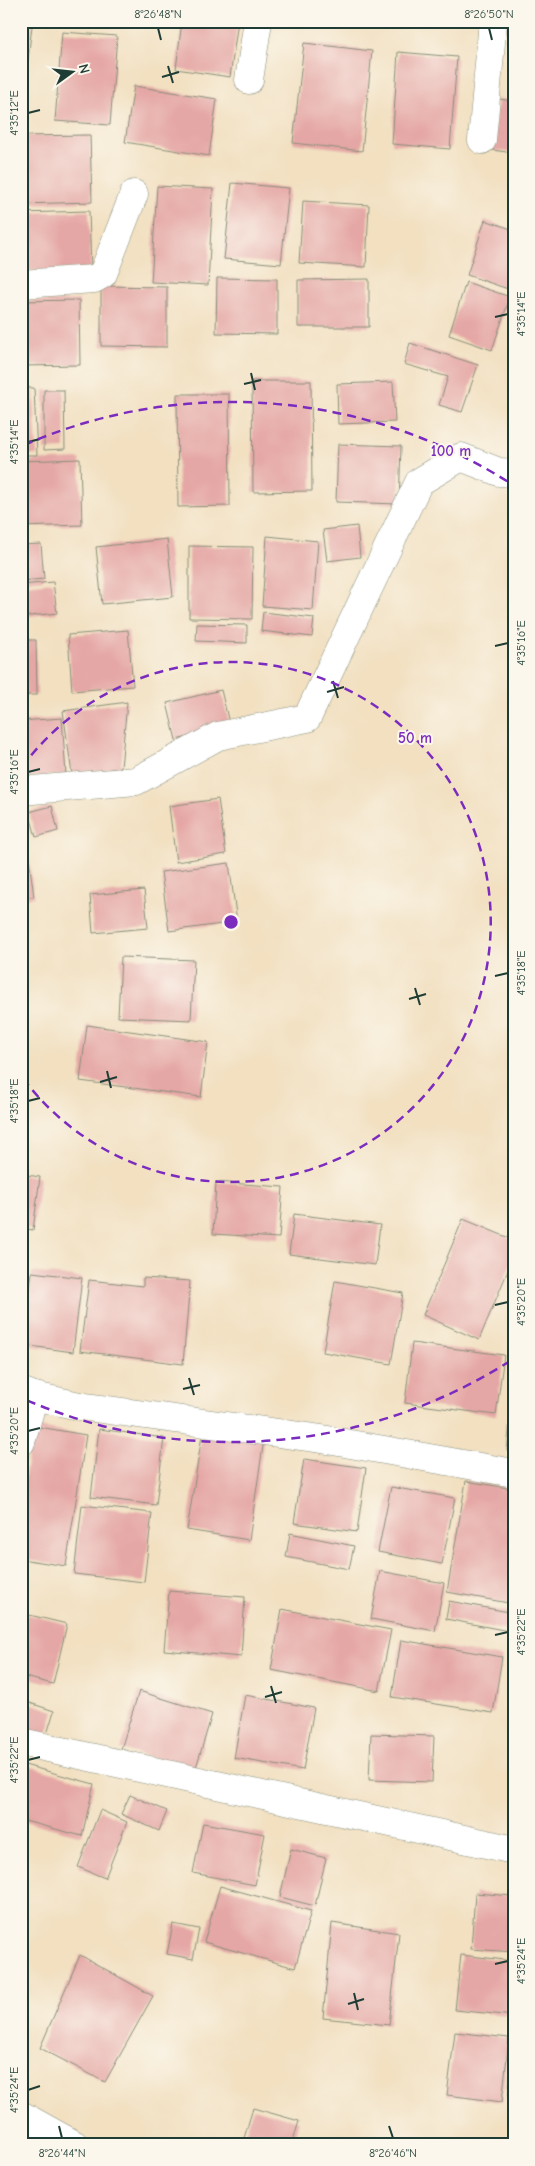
<svg xmlns="http://www.w3.org/2000/svg" width="535" height="2166" font-family="'Comic Neue',sans-serif">
<style>
.building{fill:#e5a7a5}
.lines{fill:none;stroke-linecap:round;stroke-linejoin:round}
.street-casing{stroke:#888e7a;stroke-width:29}
.street{stroke:#fff;stroke-width:28}
.ticks{fill:none;stroke:#1f3d34;stroke-width:2}
.ring{fill:none;stroke:#7b2cbf;stroke-width:2.5;stroke-dasharray:9 6}
.centre{fill:#7b2cbf;stroke:#fbf7ec;stroke-width:2.5}
.ring-label{font-size:15px;text-anchor:middle;font-weight:bold;fill:#7b2cbf;stroke:#fbf7ec;stroke-width:4;stroke-linejoin:round;paint-order:stroke}
.neatline{fill:none;stroke:#1f3d34;stroke-width:2}
.ticks-label{font-size:12px;text-anchor:middle;fill:#1f3d34}
</style>
<rect width="100%" height="100%" fill="#fbf7ec"/>
<filter id="ink" filterUnits="userSpaceOnUse"><feTurbulence type="fractalNoise" baseFrequency=".02" numOctaves="2"/><feDisplacementMap in="SourceGraphic" scale="10" xChannelSelector="R" yChannelSelector="G"/><feConvolveMatrix kernelMatrix="1 2 1 2 8 2 1 2 1" color-interpolation-filters="sRGB"/></filter>
<filter id="wash" filterUnits="userSpaceOnUse"><feTurbulence type="fractalNoise" baseFrequency=".0096" numOctaves="4" result="noise"/><feDisplacementMap in="SourceGraphic" scale="20" xChannelSelector="R" yChannelSelector="G"/><feGaussianBlur stdDeviation="1.12" result="paint"/><feColorMatrix in="noise" values="0 0 0 0 0 0 0 0 0 0 0 0 0 0 0 0 0 1.4 0 .05"/><feComposite in="paint" operator="in"/></filter>
<g filter="url(#wash)">
<rect width="100%" height="100%" fill="#f2e0c1"/>
<g id="blocks">
<g class="building">
<polygon points="182,21 238,21 230,77 176,69"/>
<polygon points="21,25 32,26 22,108 21,108"/>
<polygon points="62,32 117,36 110,125 55,121"/>
<polygon points="304,43 372,51 362,151 293,143"/>
<polygon points="398,52 457,57 450,149 392,144"/>
<polygon points="134,86 217,99 209,156 125,142"/>
<polygon points="498,99 514,101 514,153 492,150"/>
<polygon points="90,135 92,202 21,204 21,136"/>
<polygon points="232,183 289,188 281,264 224,259"/>
<polygon points="157,186 213,189 208,285 151,282"/>
<polygon points="303,201 369,205 366,267 299,263"/>
<polygon points="89,211 91,269 21,271 21,213"/>
<polygon points="485,220 514,230 514,281 511,290 467,275"/>
<polygon points="217,278 277,279 277,334 216,333"/>
<polygon points="369,279 369,327 298,327 298,280"/>
<polygon points="466,282 510,297 492,350 449,335"/>
<polygon points="101,286 167,287 167,347 101,346"/>
<polygon points="79,300 80,365 21,366 21,301"/>
<polygon points="410,343 478,365 462,412 439,405 448,377 404,364"/>
<polygon points="252,381 311,381 312,491 253,492"/>
<polygon points="393,382 395,422 338,424 337,384"/>
<polygon points="21,388 34,388 37,455 21,455"/>
<polygon points="44,390 64,390 65,449 44,450"/>
<polygon points="177,394 229,394 230,506 178,507"/>
<polygon points="338,444 401,446 399,504 336,502"/>
<polygon points="80,459 82,525 21,527 21,461"/>
<polygon points="357,526 360,557 327,561 323,530"/>
<polygon points="267,536 318,541 313,610 262,606"/>
<polygon points="167,539 173,597 102,604 96,547"/>
<polygon points="41,544 44,579 21,581 21,545"/>
<polygon points="189,546 253,547 252,619 189,618"/>
<polygon points="53,582 57,613 21,617 21,585"/>
<polygon points="263,612 314,618 312,637 261,631"/>
<polygon points="197,624 247,625 247,643 196,641"/>
<polygon points="128,630 133,686 72,691 68,635"/>
<polygon points="21,640 36,640 37,695 21,695"/>
<polygon points="221,690 230,727 176,740 167,703"/>
<polygon points="127,702 121,768 72,774 63,711"/>
<polygon points="62,718 66,775 21,778 21,721"/>
<polygon points="218,799 226,854 176,862 169,806"/>
<polygon points="52,806 58,831 36,837 29,812"/>
<polygon points="21,844 27,844 34,897 21,898"/>
<polygon points="229,863 237,922 169,931 161,872"/>
<polygon points="144,890 148,928 93,933 90,895"/>
<polygon points="121,957 194,960 191,1020 118,1017"/>
<polygon points="87,1025 208,1042 201,1097 80,1081"/>
<polygon points="21,1174 40,1177 33,1230 21,1228"/>
<polygon points="216,1182 283,1187 279,1238 213,1234"/>
<polygon points="294,1214 380,1225 375,1265 289,1254"/>
<polygon points="463,1219 514,1240 514,1256 479,1340 423,1315"/>
<polygon points="32,1272 82,1278 73,1352 23,1345"/>
<polygon points="143,1278 190,1281 183,1364 80,1351 89,1280 143,1286"/>
<polygon points="335,1281 403,1293 391,1364 323,1352"/>
<polygon points="412,1343 504,1355 496,1415 405,1403"/>
<polygon points="512,1399 514,1399 514,1451 507,1451"/>
<polygon points="33,1426 86,1435 66,1566 21,1559 21,1500"/>
<polygon points="99,1429 164,1438 156,1505 91,1497"/>
<polygon points="203,1429 264,1439 249,1540 187,1530"/>
<polygon points="304,1459 366,1468 357,1532 294,1523"/>
<polygon points="466,1481 514,1489 514,1604 447,1592"/>
<polygon points="391,1487 455,1498 442,1564 378,1552"/>
<polygon points="82,1505 152,1513 144,1582 74,1574"/>
<polygon points="290,1533 354,1546 349,1569 286,1557"/>
<polygon points="380,1571 444,1583 435,1631 371,1619"/>
<polygon points="169,1591 245,1597 241,1657 164,1650"/>
<polygon points="449,1601 514,1613 514,1632 446,1619"/>
<polygon points="282,1609 391,1630 379,1691 271,1670"/>
<polygon points="21,1613 67,1624 53,1684 21,1676"/>
<polygon points="401,1640 502,1657 493,1713 392,1697"/>
<polygon points="139,1691 212,1714 195,1771 121,1749"/>
<polygon points="245,1695 314,1708 303,1770 234,1758"/>
<polygon points="21,1700 54,1711 44,1744 21,1737"/>
<polygon points="371,1734 434,1736 432,1782 369,1780"/>
<polygon points="21,1764 94,1784 82,1836 21,1820"/>
<polygon points="130,1795 167,1811 159,1831 121,1814"/>
<polygon points="100,1810 127,1822 105,1878 78,1867"/>
<polygon points="203,1823 265,1834 255,1885 193,1873"/>
<polygon points="291,1849 326,1858 315,1906 280,1897"/>
<polygon points="220,1886 311,1911 295,1968 204,1942"/>
<polygon points="475,1893 514,1896 514,1952 471,1949"/>
<polygon points="332,1923 399,1933 389,2025 323,2018"/>
<polygon points="173,1924 199,1929 193,1959 167,1954"/>
<polygon points="80,1955 153,1996 105,2082 40,2048"/>
<polygon points="461,1955 514,1961 514,2016 455,2010"/>
<polygon points="455,2032 509,2038 502,2102 447,2095"/>
<polygon points="512,2054 514,2054 514,2099 508,2099"/>
<polygon points="253,2108 299,2121 292,2145 242,2145"/>
</g>
</g>
</g>
<g filter="url(#ink)">
<use href="#blocks" fill-opacity="0" stroke="#888e7a" stroke-width="1"/>
<g class="lines">
<defs>
<g id="street">
<polyline points="249,80 258,21"/>
<polyline points="482,140 493,21"/>
<polyline points="21,284 94,279 103,274 134,194"/>
<polyline points="21,791 136,781 218,736 307,718 419,482 461,457 499,472 514,473"/>
<polyline points="21,1391 34,1396 79,1406 322,1439 514,1473"/>
<polyline points="21,1442 34,1396"/>
<polyline points="21,1742 514,1850"/>
<polyline points="21,2115 75,2145"/>
</g>
</defs>
<use href="#street" class="street-casing"/>
<use href="#street" class="street"/>
</g>
</g>
<path class="ticks" d="M158,28L161,40M489,28L492,40M168,66L173,83M162,77L179,72M28,113L40,110M495,317L508,314M251,373L255,390M244,384L261,380M28,442L40,439M495,646L508,643M333,681L338,698M327,692L344,687M28,772L40,769M495,976L508,973M415,988L420,1005M409,999L426,994M107,1071L111,1088M100,1082L117,1077M28,1101L40,1098M495,1305L508,1302M189,1378L194,1395M183,1389L200,1385M28,1431L40,1428M495,1635L508,1632M271,1686L276,1703M265,1697L282,1692M28,1760L40,1757M495,1964L508,1961M354,1993L358,2010M348,2004L364,1999M28,2090L40,2086M59,2126L62,2138M389,2126L393,2138"/>
<g class="ring">
<path d="M22 767A260 260 0 1 1 22 1077"/>
<path d="M510 1361A520 520 0 0 1 24 1399M24 445A520 520 0 0 1 510 483"/>
</g>
<circle cx="231" cy="922" r="8" class="centre"/>
<g class="ring-label">
<text x="451" y="456">100 m</text>
<text x="415" y="743">50 m</text>
</g>
<rect width="535" height="2166" fill="none" stroke="#fbf7ec" stroke-width="55"/>
<g transform="translate(72 72) rotate(75)" stroke="#fbf7ec" stroke-width="4" paint-order="stroke">
<path d="M0-4L9 19L0 12L-9 19Z" fill="#1f3d34"/>
<text y="-8" font-size="14" font-weight="bold" text-anchor="middle" fill="#1f3d34">N</text>
</g>
<rect x="28" y="28" width="480" height="2110" class="neatline"/>
<g class="ticks-label">
<text x="158" y="18">8°26'48"N</text>
<text x="489" y="18">8°26'50"N</text>
<text transform="translate(14 113) rotate(-90)" y="4">4°35'12"E</text>
<text transform="translate(521 314) rotate(-90)" y="4">4°35'14"E</text>
<text transform="translate(14 442) rotate(-90)" y="4">4°35'14"E</text>
<text transform="translate(521 643) rotate(-90)" y="4">4°35'16"E</text>
<text transform="translate(14 772) rotate(-90)" y="4">4°35'16"E</text>
<text transform="translate(521 973) rotate(-90)" y="4">4°35'18"E</text>
<text transform="translate(14 1101) rotate(-90)" y="4">4°35'18"E</text>
<text transform="translate(521 1302) rotate(-90)" y="4">4°35'20"E</text>
<text transform="translate(14 1431) rotate(-90)" y="4">4°35'20"E</text>
<text transform="translate(521 1632) rotate(-90)" y="4">4°35'22"E</text>
<text transform="translate(14 1760) rotate(-90)" y="4">4°35'22"E</text>
<text transform="translate(521 1961) rotate(-90)" y="4">4°35'24"E</text>
<text transform="translate(14 2090) rotate(-90)" y="4">4°35'24"E</text>
<text x="62" y="2157">8°26'44"N</text>
<text x="393" y="2157">8°26'46"N</text>
</g>
</svg>
